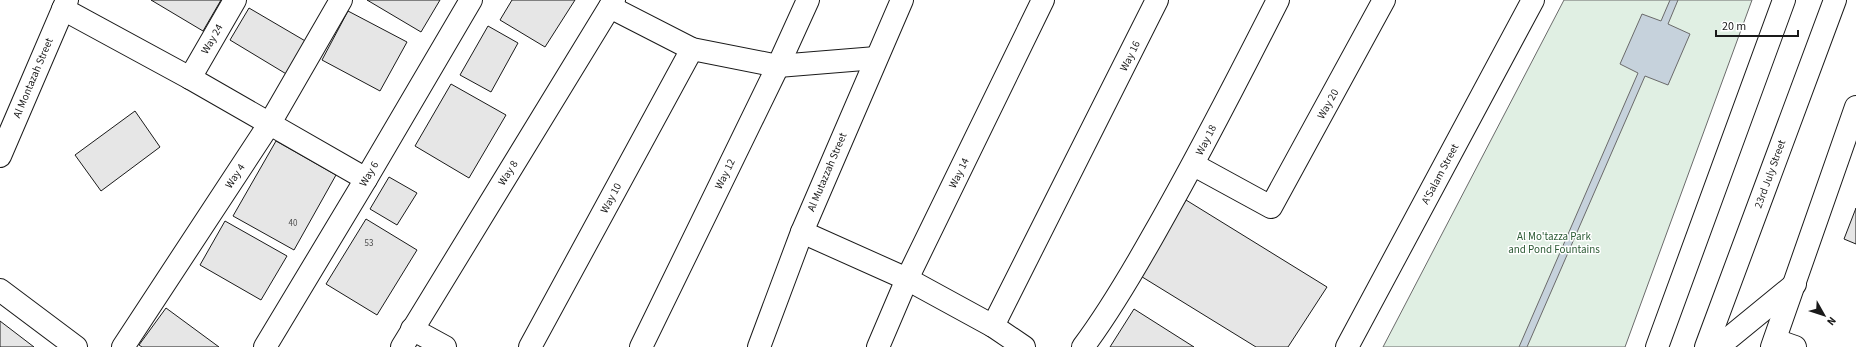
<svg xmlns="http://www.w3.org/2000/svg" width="1856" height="347" font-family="'Source Sans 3',sans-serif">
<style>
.green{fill:#e0efe3;stroke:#6a6a6a}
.water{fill:#c6d2dc;stroke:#6a6a6a}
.building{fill:#e6e6e6;stroke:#1a1a1a}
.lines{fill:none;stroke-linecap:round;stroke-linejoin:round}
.street-casing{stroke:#1a1a1a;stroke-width:24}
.secondary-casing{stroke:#1a1a1a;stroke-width:24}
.street{stroke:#fff;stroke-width:22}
.secondary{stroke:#fff;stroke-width:22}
.labels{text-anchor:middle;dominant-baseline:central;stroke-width:3;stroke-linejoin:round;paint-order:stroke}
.number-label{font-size:9px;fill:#4d4d4d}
.street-label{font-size:11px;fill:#1a1a1a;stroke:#fff}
.park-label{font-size:11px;fill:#2b5a34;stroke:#fff}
</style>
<rect width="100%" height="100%" fill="#fff"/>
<polygon class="green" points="1564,0 1752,0 1625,347 1383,347"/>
<polygon class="water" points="1670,0 1678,0 1668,24 1690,34 1668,85 1645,76 1527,347 1519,347 1638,73 1620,64 1642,14 1661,21"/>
<g class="building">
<polygon points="151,0 221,0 203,31"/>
<polygon points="367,0 440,0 421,32"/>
<polygon points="512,0 575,0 545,47 500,20"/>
<polygon points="249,8 307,42 288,75 230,40"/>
<polygon points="348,11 407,42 380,91 322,60"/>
<polygon points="488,26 518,43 491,92 460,75"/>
<polygon points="451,84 506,115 469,178 415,146"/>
<polygon points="135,111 160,147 101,191 75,155"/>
<polygon points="276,141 336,175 294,250 233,216"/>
<polygon points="389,177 417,193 397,225 370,209"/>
<polygon points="1186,200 1327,287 1288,347 1256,347 1139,275"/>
<polygon points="1856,208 1856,244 1844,239"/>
<polygon points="366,219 417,250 377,315 326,284"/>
<polygon points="225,221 287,256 261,300 200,265"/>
<polygon points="166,308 219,347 142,347 139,345"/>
<polygon points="1134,309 1194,347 1110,347"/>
<polygon points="0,321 34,347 0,347"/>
</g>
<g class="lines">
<defs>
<g id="street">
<polyline points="610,7 692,49 778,66 876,58"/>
<polyline points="63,9 190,78 366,179"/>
<polyline points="190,78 235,0"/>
<polyline points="1194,165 1271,207 1384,0"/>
<polyline points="802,232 907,279 993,326 1024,347"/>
<polyline points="993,326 1157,0"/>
<polyline points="412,329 445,347"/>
<polyline points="1775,340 1795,347"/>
<polyline points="123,347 270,123 341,0"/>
<polyline points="265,347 366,179 471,0"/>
<polyline points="402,347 614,0"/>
<polyline points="530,347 692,49"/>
<polyline points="641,347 778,66 808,0"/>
<polyline points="759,347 802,232 902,0"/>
<polyline points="878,347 907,279 1043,0"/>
<path d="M1083,347C1110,311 1132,273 1154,234C1198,157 1238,79 1278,0"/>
<polyline points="1772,347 1856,107"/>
</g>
<g id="secondary">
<polyline points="0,156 67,0"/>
<polyline points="0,290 76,347"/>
<polyline points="1347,347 1533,0"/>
<polyline points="1657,347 1784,0"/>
<polyline points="1706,347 1835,0"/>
<polyline points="1718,347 1795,284"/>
</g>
</defs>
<use href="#street" class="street-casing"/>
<use href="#secondary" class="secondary-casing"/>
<use href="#street" class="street"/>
<use href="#secondary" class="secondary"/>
</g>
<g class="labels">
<g class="number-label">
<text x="293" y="223">40</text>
<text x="369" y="243">53</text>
</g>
<g class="street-label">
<text transform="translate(212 39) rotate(-60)">Way 24</text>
<text transform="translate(1130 56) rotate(-64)">Way 16</text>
<text transform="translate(33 78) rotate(-67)">Al Montazah Street</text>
<text transform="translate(1328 104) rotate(-61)">Way 20</text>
<text transform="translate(1206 140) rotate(-63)">Way 18</text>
<text transform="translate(827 172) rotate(-67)">Al Mutazzah Street</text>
<text transform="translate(508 173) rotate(-58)">Way 8</text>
<text transform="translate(959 173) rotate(-64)">Way 14</text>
<text transform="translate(369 174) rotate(-60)">Way 6</text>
<text transform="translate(725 174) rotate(-64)">Way 12</text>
<text transform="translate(1440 174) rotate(-62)">A'Salam Street</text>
<text transform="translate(1770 174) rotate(-70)">23rd July Street</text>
<text transform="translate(235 176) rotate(-57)">Way 4</text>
<text transform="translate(611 198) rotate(-62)">Way 10</text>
</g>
<g class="park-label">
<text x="1554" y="236">Al Mo'tazza Park<tspan x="1554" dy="13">and Pond Fountains</tspan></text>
</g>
</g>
<g transform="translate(1824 315) rotate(129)" stroke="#ffffff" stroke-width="3" paint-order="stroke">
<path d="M0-3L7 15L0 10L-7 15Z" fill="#1a1a1a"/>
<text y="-6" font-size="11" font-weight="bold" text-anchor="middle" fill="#1a1a1a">N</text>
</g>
<path d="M1716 30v6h82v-6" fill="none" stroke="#1a1a1a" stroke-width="2"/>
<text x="1722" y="30" font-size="12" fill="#1a1a1a" stroke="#ffffff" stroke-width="3" paint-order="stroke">20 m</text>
</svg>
